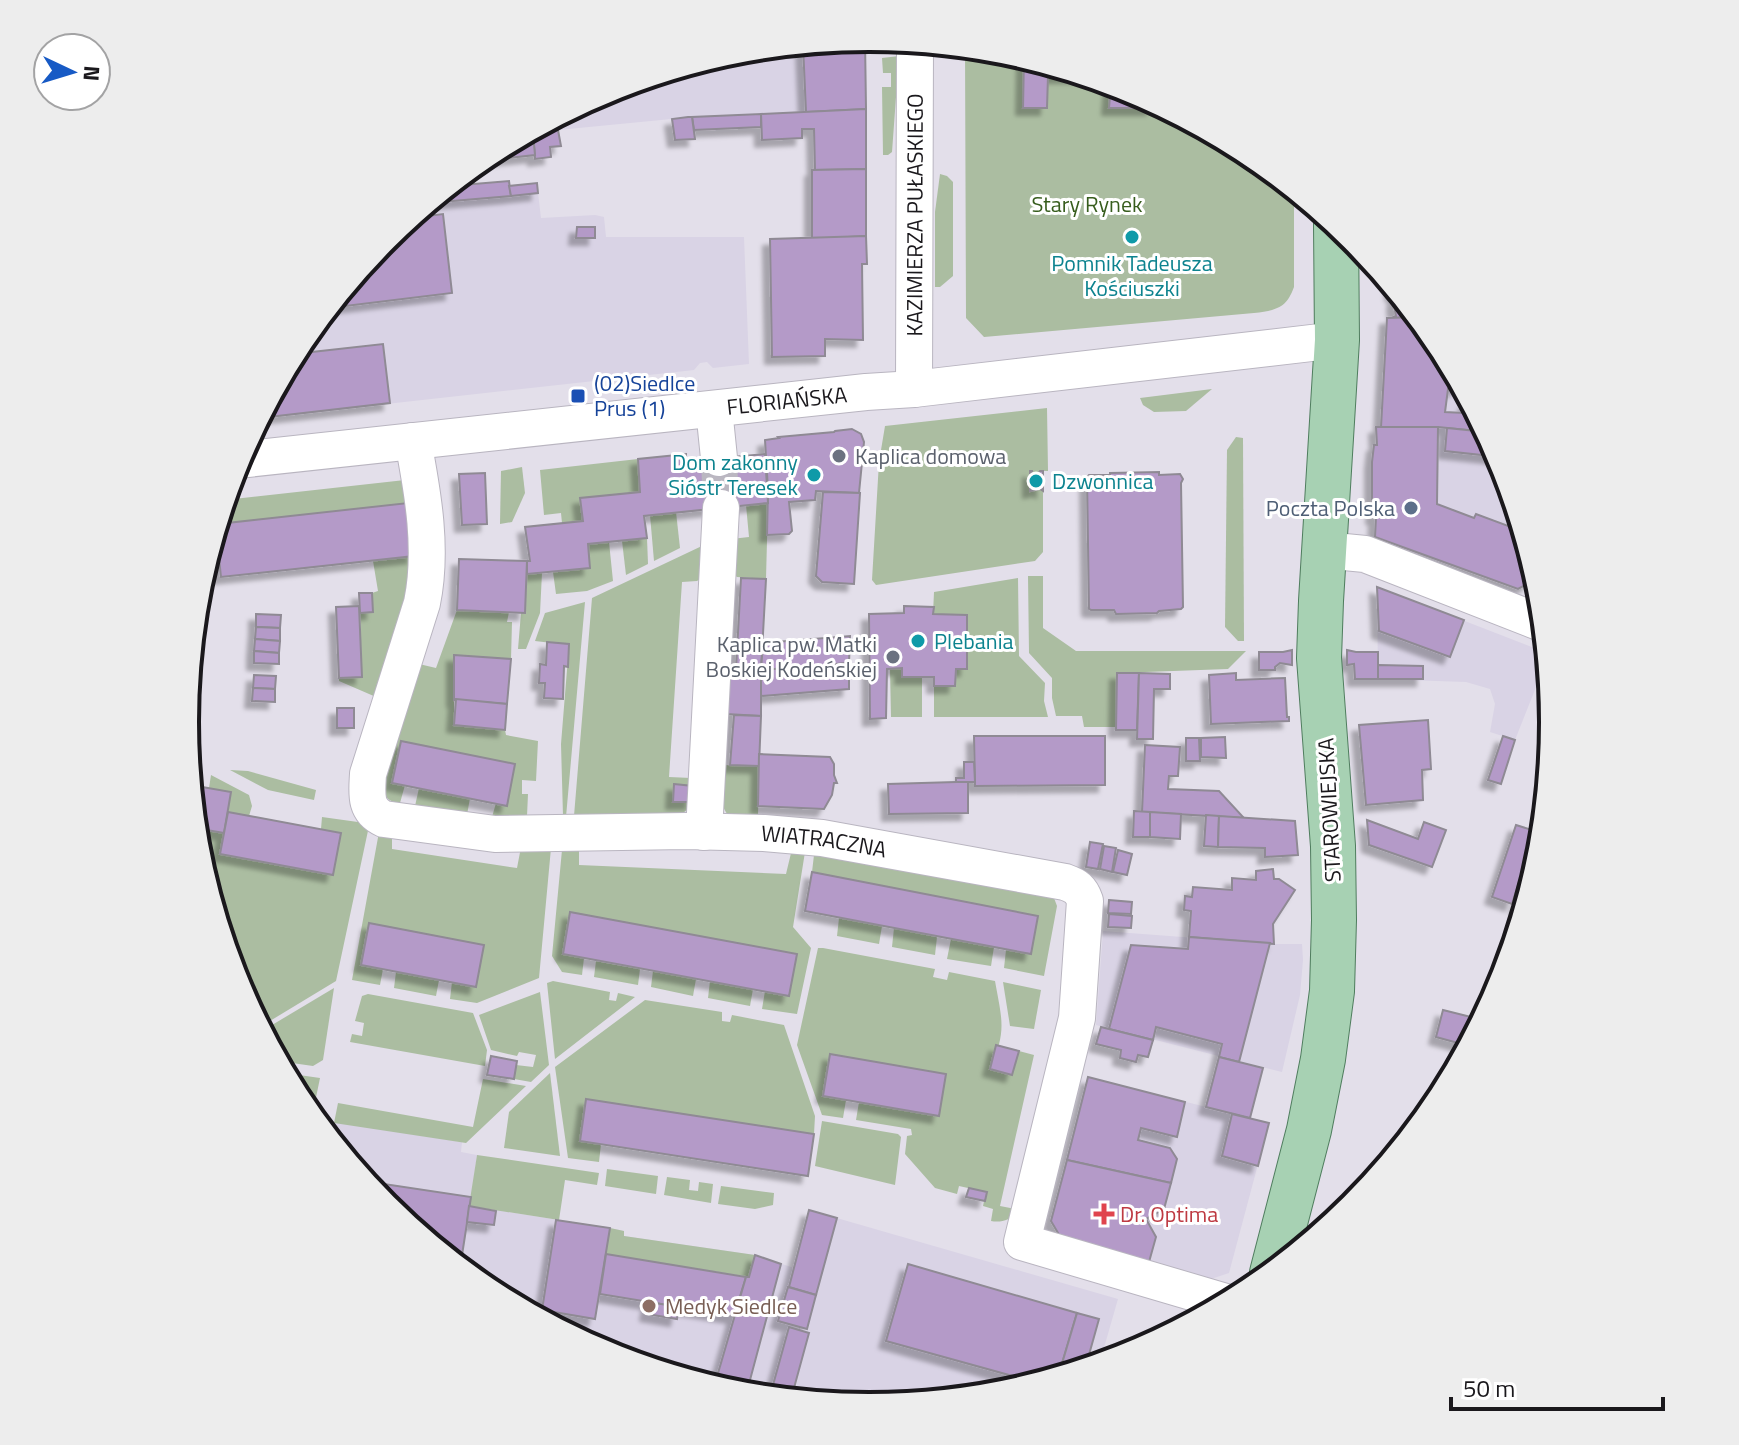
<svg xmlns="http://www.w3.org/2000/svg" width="1739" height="1445" font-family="'Titillium Web',sans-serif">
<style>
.built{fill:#d9d3e5}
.green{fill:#abbda1}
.building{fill:#b49ac8;stroke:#8f8a94;stroke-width:2;filter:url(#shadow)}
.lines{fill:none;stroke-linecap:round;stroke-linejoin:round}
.minor-tunnel{stroke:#bbb7c1;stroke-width:36;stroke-dasharray:36 18;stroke-linecap:butt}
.minor-casing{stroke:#b9b5c0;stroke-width:38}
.major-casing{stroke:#4f7d5e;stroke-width:46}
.minor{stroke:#fff;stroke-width:36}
.major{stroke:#a7d1b3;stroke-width:44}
.culture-dot{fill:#0f9aa8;stroke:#fff;stroke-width:3}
.transit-dot{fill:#1a4fb4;stroke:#fff;stroke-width:3}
.worship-dot{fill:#6b7280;stroke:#fff;stroke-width:3}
.service-dot{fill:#5c6f8a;stroke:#fff;stroke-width:3}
.health-dot{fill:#e0444e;stroke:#fff;stroke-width:3}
.education-dot{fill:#8d6e63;stroke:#fff;stroke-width:3}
.labels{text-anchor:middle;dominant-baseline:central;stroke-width:6;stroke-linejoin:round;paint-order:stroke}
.park-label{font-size:22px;fill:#375d1d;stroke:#fff}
.street-label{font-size:22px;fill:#1a181c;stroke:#fff}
.culture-label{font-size:22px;fill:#0d838f;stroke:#fff;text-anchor:start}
.transit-label{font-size:22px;fill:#164399;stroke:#fff;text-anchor:start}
.worship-label{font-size:22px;fill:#5b616d;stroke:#fff;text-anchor:start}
.service-label{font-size:22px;fill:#4e5e75;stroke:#fff;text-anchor:end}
.health-label{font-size:22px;fill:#be3a42;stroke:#fff;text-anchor:start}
.education-label{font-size:22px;fill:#785e54;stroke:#fff;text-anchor:start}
.rim{fill:none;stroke:#1a181c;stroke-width:4}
</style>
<defs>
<filter id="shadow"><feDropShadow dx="-7" dy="7" stdDeviation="2" flood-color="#0004"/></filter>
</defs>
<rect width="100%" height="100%" fill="#e3dfea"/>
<g class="built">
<polygon points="865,39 866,109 692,117 527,133 608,90 736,51"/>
<polygon points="538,193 541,218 595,215 604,217 606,237 744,237 749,364 713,368 707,362 700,363 694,370 260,418 301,342 386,238 429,203"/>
<polygon points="1392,285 1439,343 1502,461 1534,565 1373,517 1376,500 1372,499 1372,462 1377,445 1376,427 1381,426 1387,318 1396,316 1394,305 1395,295 1392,294"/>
<polygon points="1377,587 1547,653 1548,657 1515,740 1490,732 1495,704 1490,689 1466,682 1378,679"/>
<polygon points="1103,931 1274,944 1302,944 1303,960 1300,995 1282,1072 1096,1025"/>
<polygon points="1088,1077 1269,1123 1229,1273 1208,1280 1061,1238 1051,1221"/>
<polygon points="314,1119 462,1142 461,1152 477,1155 470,1206 610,1228 624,1231 624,1236 755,1255 794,1268 809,1210 1118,1299 1099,1365 1003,1394 869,1407 736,1394 607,1355 489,1291 385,1206"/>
</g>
<g class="green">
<path d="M965,47L1004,51L1132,90L1250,154L1294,190V287C1286,309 1276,310 1254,313L984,337L966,318Z"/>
<polygon points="899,56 892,152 888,155 883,155 882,87 891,87 891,73 883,73 882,58"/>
<polygon points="940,174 947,176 953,182 953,276 940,287 935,287 935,212"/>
<polygon points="1212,389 1186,411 1154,412 1143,405 1140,398"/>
<polygon points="1047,408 1048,471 1040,471 1039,473 1030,472 1030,491 1040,489 1043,491 1043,552 1035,561 876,585 872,580 879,462 885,426"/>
<polygon points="1236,437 1243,438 1244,641 1238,641 1225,627 1227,450"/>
<polygon points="638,459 640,492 581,498 583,521 562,523 561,513 544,515 540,470"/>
<polygon points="522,467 525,493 512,522 500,524 501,471"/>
<polygon points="405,480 408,503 218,524 225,500"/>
<polygon points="768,503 766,579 737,577 730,571 731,539 749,537 746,505"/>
<polygon points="676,512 680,548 654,561 650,515"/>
<polygon points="647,538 648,564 626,575 622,541"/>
<polygon points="609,542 613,581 587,591 556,594 553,572 590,568 588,544"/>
<polygon points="704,545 710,572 697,581 682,582 669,777 691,778 693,786 674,785 673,802 692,802 691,806 682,814 574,816 592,598"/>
<polygon points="414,556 407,602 376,697 339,681 339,678 362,677 360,613 373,612 372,593 378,591 373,561"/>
<polygon points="542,573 540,613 526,649 518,649 521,613 525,613 527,574"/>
<polygon points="1028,576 1043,576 1043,628 1076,651 1246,651 1228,669 1118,673 1116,727 1084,727 1082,716 1056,716 1052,698 1052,678 1029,653"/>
<polygon points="1018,578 1019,656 1045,683 1044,701 1048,717 934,717 934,686 955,686 956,669 967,615 933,614 934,592"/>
<polygon points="585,602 566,817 563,816 561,744 569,645 535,641 545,613"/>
<path d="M457,610L509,612L507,622H512L511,659L454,656V725L505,730L506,735L538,741L536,781L522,780V794H528L527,816L492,817L496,803L401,741L392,782L405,785L400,803C387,801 385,798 383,784L419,664L436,668Z"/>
<polygon points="902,668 902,677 922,677 922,717 891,717 890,669"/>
<path d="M723,765L759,766L758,816L728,815C717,801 722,781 723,765Z"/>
<polygon points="230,770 248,771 316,790 314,800 268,790"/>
<polygon points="211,775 249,795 252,806 249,816 228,812 231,792 209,788"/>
<polygon points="419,788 470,798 467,815 415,806"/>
<polygon points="322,817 365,823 369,826 336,981 260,1027 237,984 198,856 195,828 224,833 221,854 321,829"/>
<polygon points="392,830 392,849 517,868 522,842 551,848 539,978 477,1003 450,999 452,982 476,986 484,945 369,923 361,965 383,969 380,985 352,980 379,832"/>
<polygon points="576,846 579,851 579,865 786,874 792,849 805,852 793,927 811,948 797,1014 762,1009 765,991 789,995 796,954 571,913 563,954 584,958 582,975 562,972 552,956 562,850"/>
<polygon points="814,855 1054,898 1057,906 1044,976 1004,968 1006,950 1031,954 1037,916 812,872"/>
<polygon points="839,918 882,926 879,944 837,936"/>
<polygon points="894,928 937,937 935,955 892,947"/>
<polygon points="951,939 994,947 991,966 947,959"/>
<path d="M818,948H823L935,969L933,977L947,980L949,972L995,981C1002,1021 1007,1030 990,1069L1012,1075L1019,1051L1034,1055L1000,1206L1020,1210C1011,1219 1003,1223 991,1221L993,1209L983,1206L986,1192L959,1186L957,1194L935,1188L905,1154L907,1136L912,1135L911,1129L856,1120L859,1102L938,1116L830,1054L823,1096L846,1100L843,1118L822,1115L797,1045Z"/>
<polygon points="596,961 640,969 638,985 594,977"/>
<polygon points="653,971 696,979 693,996 651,987"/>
<polygon points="396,972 439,980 436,996 394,988"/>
<polygon points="553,981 610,992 609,1000 616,1001 618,993 635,997 555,1059 547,983"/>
<polygon points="710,981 753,989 750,1006 708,998"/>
<polygon points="1003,982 1041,990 1034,1029 1010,1026"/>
<polygon points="334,988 323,1060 313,1066 278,1061 262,1031"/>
<polygon points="540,992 549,1065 531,1082 514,1079 516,1065 533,1067 536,1055 519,1052 517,1056 491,1050 479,1015"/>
<polygon points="368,994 473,1013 487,1050 485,1066 350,1042 352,1034 362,1036 364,1023 355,1021 362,996"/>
<polygon points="645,1000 722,1012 722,1021 730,1022 732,1015 784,1025 815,1116 814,1134 587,1099 580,1140 601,1144 599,1162 568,1158 555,1067"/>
<polygon points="285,1073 320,1078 312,1117 300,1102"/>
<polygon points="550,1073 560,1156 504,1148 509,1112"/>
<polygon points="483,1079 526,1086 466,1143 334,1123 338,1103 473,1127"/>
<polygon points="822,1121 898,1134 901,1137 895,1185 815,1166"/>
<polygon points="477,1155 599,1173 597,1185 565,1180 559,1220 469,1206"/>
<polygon points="607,1169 658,1176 656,1194 605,1186"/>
<polygon points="667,1177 690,1180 689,1190 698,1191 699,1182 713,1184 711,1203 664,1195"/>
<polygon points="721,1186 774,1193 773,1205 755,1209 718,1204"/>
<polygon points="610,1228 624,1231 624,1236 755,1255 749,1277 606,1254"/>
</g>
<g class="building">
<polygon points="865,39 866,109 806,112 803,45"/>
<polygon points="1024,57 1085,76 1048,76 1047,108 1023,108"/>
<polygon points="1111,84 1132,90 1153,102 1153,108 1109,108"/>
<polygon points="866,109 866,169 815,170 814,129 802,129 802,138 762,140 761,114"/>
<polygon points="761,114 761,127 694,130 692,117"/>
<polygon points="688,117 692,117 695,139 675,140 672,119"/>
<polygon points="558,130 561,146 550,147 551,157 535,159 533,133"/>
<polygon points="527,133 533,133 535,155 480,161 490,153"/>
<polygon points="866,169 866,236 812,239 812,170"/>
<polygon points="509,181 511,196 429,203 450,186"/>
<polygon points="537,183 538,193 511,196 509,186"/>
<polygon points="443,214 452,293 329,308 386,238 411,218"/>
<polygon points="577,227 595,227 595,238 576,238"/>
<polygon points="866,236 867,264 862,264 863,340 825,339 825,356 772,357 770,239"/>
<polygon points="1392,285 1418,317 1392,318 1396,316 1394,305 1395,294 1392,294"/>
<polygon points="1418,317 1439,343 1457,377 1457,389 1448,389 1445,412 1464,413 1466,402 1471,402 1486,432 1438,427 1381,427 1387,318"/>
<polygon points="383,344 390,403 260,418 294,354"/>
<polygon points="1376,427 1438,427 1437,504 1474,518 1476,514 1508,526 1509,519 1521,523 1534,565 1529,583 1518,589 1375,537 1376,517 1373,517 1373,512 1375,512 1376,499 1372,499 1372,462 1374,445 1377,445"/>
<polygon points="1447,428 1486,432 1500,457 1445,451"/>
<polygon points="852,429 861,434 864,442 859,493 816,491 815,500 789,502 792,531 789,534 767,535 768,490 765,440 779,438 778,437 834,432 835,431"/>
<polygon points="686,454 686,461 765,454 768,503 644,516 647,538 588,544 590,568 527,574 527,561 530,561 525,527 583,521 580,498 640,492 638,459"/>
<polygon points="1030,471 1032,471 1032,473 1039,473 1040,471 1043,471 1043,491 1040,489 1030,491"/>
<polygon points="1159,472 1159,475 1180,474 1183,479 1181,483 1183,607 1181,609 1159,611 1157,613 1116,614 1114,610 1091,610 1089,609 1087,477 1089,475 1110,475 1110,473"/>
<polygon points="485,473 487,524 462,525 459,474"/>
<polygon points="823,492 860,493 854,584 822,582 816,576"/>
<polygon points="408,503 414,556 221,577 216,531 218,524"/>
<polygon points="459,559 527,561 525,613 457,610"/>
<polygon points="741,578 766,579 761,670 736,669"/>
<polygon points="1377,587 1464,620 1450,657 1379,631"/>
<polygon points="359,593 372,593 373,612 360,613"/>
<polygon points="359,606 362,677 339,678 336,607"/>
<polygon points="904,606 934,607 933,614 967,615 967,669 956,669 955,686 934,686 934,677 902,677 902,668 887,669 886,718 870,719 869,614 904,613"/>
<polygon points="256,614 281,615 280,628 256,627"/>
<polygon points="256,627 280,628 280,641 255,639"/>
<polygon points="850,636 849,663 761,670 763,643"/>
<polygon points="255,639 280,641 279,653 254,651"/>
<polygon points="547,642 569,644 568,667 564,666 563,699 544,698 545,683 539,683 540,664 546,665"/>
<polygon points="1292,650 1292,665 1280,663 1275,667 1275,670 1259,670 1259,652 1283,652"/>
<polygon points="1347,650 1356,652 1378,652 1378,679 1355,679 1354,664 1347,665"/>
<polygon points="254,651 279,653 279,664 254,663"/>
<polygon points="454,655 511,659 507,704 454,700"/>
<polygon points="849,663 849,689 761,696 761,670"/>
<polygon points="1378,665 1423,666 1423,679 1378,679"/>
<polygon points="736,669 761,670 761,716 726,714 728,670 736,671"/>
<polygon points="1117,673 1139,673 1137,730 1116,730"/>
<polygon points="1139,673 1170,674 1170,689 1154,689 1153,739 1137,739"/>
<polygon points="1236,673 1236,680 1285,678 1287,717 1289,717 1289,721 1211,724 1209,675"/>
<polygon points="254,675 276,676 275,689 253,688"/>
<polygon points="253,688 275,689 275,702 252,701"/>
<polygon points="456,699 507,704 505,730 454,725"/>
<rect x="337" y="708" width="17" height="20"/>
<polygon points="734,715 761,716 759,766 730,765"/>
<polygon points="1428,720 1431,769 1422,770 1423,800 1366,805 1359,725"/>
<polygon points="974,736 1105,736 1105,785 975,786"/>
<polygon points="1503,736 1515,740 1501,784 1488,780"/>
<polygon points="1225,737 1226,758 1201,757 1201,738"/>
<polygon points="1186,738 1199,738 1200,761 1186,761"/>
<polygon points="401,741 515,764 507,806 392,783"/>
<polygon points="1145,745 1180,747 1178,776 1169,776 1168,789 1219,791 1244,818 1142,812"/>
<polygon points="759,754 830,757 834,764 834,775 837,783 834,783 832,795 824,809 758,806"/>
<polygon points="964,762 974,762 975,782 956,782 956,778 964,778"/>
<polygon points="956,782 968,782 968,813 889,814 888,784"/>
<polygon points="674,784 693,786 692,802 673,802"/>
<polygon points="191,785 231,792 224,833 195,828"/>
<polygon points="1134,811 1150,812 1150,837 1133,837"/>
<polygon points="228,812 341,833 333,875 220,854"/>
<polygon points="1150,812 1181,814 1180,839 1150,837"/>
<polygon points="1206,815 1219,816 1218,847 1204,846"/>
<polygon points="1219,816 1295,821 1298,855 1265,857 1265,848 1218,847"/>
<polygon points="1367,820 1418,839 1424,822 1446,830 1432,867 1369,845"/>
<polygon points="1516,825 1535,831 1512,904 1492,897"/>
<polygon points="1090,842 1103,844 1098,869 1086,867"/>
<polygon points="1104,846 1116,848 1112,872 1100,869"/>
<polygon points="1537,846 1542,847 1541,856 1525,910 1517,907"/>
<polygon points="1118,850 1132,854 1127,875 1113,872"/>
<polygon points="1273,869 1274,879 1279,879 1295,890 1273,924 1274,944 1189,937 1191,911 1184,910 1185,896 1192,897 1193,887 1232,890 1232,878 1256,880 1256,871"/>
<polygon points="812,872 1038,916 1031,954 805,911"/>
<polygon points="1109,900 1132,902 1131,914 1108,913"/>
<polygon points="570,912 797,954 789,996 563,954"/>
<polygon points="1109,914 1132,916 1131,928 1108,927"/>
<polygon points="369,923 484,945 476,987 361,965"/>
<polygon points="1189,937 1270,943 1239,1062 1219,1057 1222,1044 1156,1027 1153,1040 1109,1029 1131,945 1188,949"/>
<polygon points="1443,1010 1483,1020 1469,1046 1436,1037"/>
<polygon points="1101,1027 1153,1040 1148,1057 1138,1055 1136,1062 1120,1058 1121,1050 1096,1044"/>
<polygon points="996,1045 1019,1051 1012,1075 990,1069"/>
<polygon points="830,1054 946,1074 939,1116 823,1096"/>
<polygon points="491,1056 517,1061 514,1079 487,1075"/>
<polygon points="1219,1057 1263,1068 1250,1118 1206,1107"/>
<polygon points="1088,1077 1185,1102 1177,1137 1141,1128 1138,1140 1170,1148 1177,1159 1171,1183 1067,1160"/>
<polygon points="586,1099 814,1134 808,1176 580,1141"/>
<polygon points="1232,1114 1269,1123 1258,1166 1222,1156"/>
<polygon points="1067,1160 1171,1183 1164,1209 1146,1219 1156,1237 1149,1262 1061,1238 1051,1221"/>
<polygon points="364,1181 471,1197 460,1268 385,1206"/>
<polygon points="969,1188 987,1192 985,1201 966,1197"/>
<polygon points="469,1206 496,1211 494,1225 467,1222"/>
<polygon points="809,1210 837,1218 816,1295 789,1287"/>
<polygon points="556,1220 610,1228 595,1319 542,1310"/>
<polygon points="606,1254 746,1277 734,1316 600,1294"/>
<polygon points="755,1255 781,1264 746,1395 736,1394 714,1387 746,1277 749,1277"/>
<polygon points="908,1264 1077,1313 1058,1377 1038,1383 886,1341"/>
<polygon points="788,1287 816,1295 807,1329 778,1321"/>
<polygon points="649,1302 679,1307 677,1319 647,1314"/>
<polygon points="1077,1313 1099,1319 1085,1369 1058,1377"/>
<polygon points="789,1327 809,1333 791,1399 770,1396"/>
</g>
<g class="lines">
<polyline class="minor-tunnel" points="719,458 721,508"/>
<defs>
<g id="minor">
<path id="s1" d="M914,389L915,43"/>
<polyline points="714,409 719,458"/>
<path id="s2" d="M413,441C423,494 433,550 422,603L368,774C367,793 364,810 384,819L495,834L686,831L764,833L822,838L1065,882C1076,886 1081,889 1085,901L1077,1018L1022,1242L1229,1303"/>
<path id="s3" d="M238,460L866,392L914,389L1337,340"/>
<polyline points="1324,550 1365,554 1544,624"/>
<polyline points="704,832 721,508"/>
</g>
<polyline id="major" points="1272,1273 1309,1130 1323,1059 1332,991 1334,920 1333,846 1319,658 1321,601 1337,340 1336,224"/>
</defs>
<use href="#minor" class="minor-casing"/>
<use href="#major" class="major-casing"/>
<use href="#minor" class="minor"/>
<use href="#major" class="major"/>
</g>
<g class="culture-dot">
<circle cx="1132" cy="237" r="8"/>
<circle cx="814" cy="475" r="8"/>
<circle cx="1036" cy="481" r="8"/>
<circle cx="918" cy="641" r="8"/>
</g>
<rect class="transit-dot" x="570" y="388" width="16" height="16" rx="4"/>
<g class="worship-dot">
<circle cx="839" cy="456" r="8"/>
<circle cx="893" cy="657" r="8"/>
</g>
<circle class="service-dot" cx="1411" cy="508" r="8"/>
<path class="health-dot" d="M1100 1202h8v8h8v8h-8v8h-8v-8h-8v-8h8z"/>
<circle class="education-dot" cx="649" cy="1306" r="8"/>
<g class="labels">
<g class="park-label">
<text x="1087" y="204">Stary Rynek</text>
</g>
<g class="street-label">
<text stroke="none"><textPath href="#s1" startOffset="174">KAZIMIERZA PUŁASKIEGO</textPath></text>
<text stroke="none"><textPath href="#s3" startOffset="552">FLORIAŃSKA</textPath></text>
<text transform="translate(1329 810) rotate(-93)">STAROWIEJSKA</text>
<text stroke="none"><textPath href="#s2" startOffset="836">WIATRACZNA</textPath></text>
</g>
<g class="culture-label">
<text x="1132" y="263" text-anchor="middle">Pomnik Tadeusza<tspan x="1132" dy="25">Kościuszki</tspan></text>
<text x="798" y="462" text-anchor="end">Dom zakonny<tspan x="798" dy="25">Sióstr Teresek</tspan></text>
<text x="1052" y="481">Dzwonnica</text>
<text x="934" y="641">Plebania</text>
</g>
<g class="transit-label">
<text x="594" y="383">(02)Siedlce<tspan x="594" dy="25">Prus (1)</tspan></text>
</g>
<g class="worship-label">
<text x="855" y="456">Kaplica domowa</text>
<text x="877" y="644" text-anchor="end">Kaplica pw. Matki<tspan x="877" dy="25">Boskiej Kodeńskiej</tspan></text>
</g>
<g class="service-label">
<text x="1395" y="508">Poczta Polska</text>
</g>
<g class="health-label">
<text x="1120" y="1214">Dr. Optima</text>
</g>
<g class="education-label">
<text x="665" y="1306">Medyk Siedlce</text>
</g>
</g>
<path d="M0 0H1739V1445H0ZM199 722a670 670 0 1 1 1340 0a670 670 0 1 1-1340 0Z" fill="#ededed" fill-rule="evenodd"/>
<path class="rim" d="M199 722a670 670 0 1 1 1340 0a670 670 0 1 1-1340 0Z"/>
<g transform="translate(72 72) rotate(94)"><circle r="38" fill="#ffffff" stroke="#a3a3a4" stroke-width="2"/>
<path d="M0-6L14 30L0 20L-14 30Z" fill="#175ac5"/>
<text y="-12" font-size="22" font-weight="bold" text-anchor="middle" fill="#1a181c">N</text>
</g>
<path d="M1451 1397v12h212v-12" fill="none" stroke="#1a181c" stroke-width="4"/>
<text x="1463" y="1397" font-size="24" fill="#1a181c" stroke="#ffffff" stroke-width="6" paint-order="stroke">50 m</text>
</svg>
